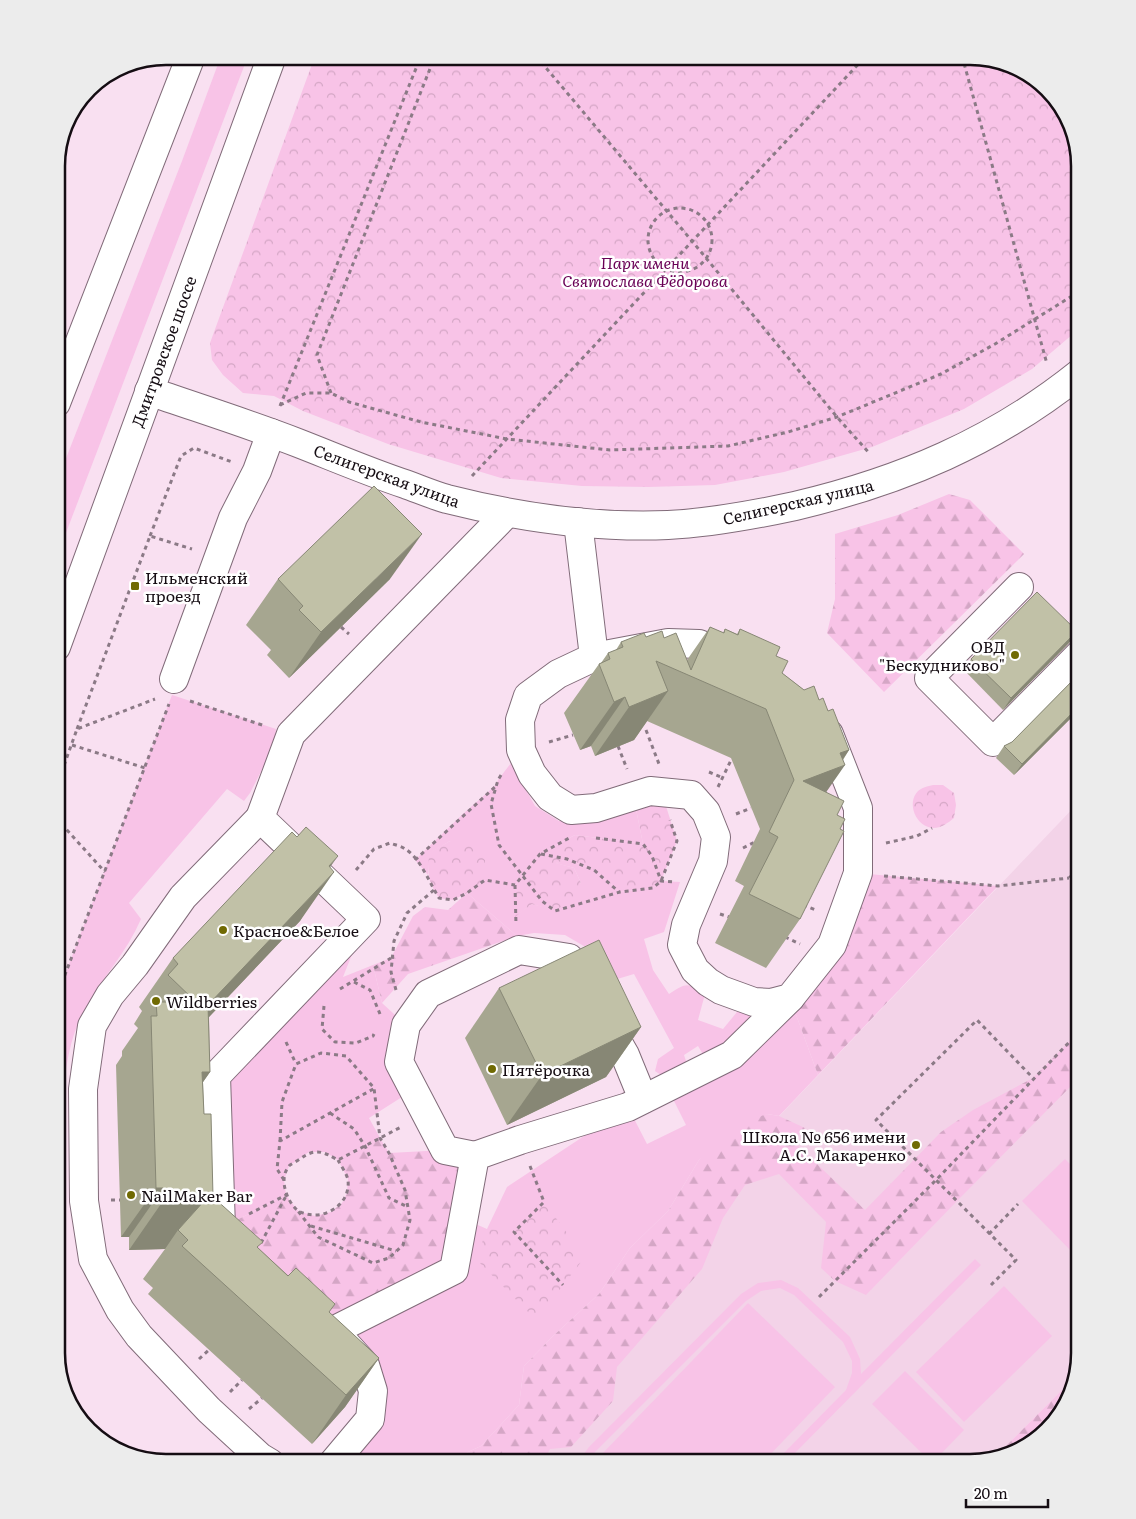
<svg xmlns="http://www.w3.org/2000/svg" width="1136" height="1519" font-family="Literata,serif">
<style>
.built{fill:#f3d3e8}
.grass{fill:#f8c3e7}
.forest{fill:url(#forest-firs)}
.park{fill:url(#park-crowns)}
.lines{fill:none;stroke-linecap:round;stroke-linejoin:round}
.minor-casing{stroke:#816b79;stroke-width:30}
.major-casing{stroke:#816b79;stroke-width:30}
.path{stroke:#8b7a86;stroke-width:3;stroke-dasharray:4 4;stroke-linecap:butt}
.minor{stroke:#fff;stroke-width:28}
.major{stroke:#fff;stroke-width:28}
.wall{fill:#a6a690}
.shaded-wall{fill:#878775}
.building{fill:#c1c1a7;stroke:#878775}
.poi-dot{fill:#706a03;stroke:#fff;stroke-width:2}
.labels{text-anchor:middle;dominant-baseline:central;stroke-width:5;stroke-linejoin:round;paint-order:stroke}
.park-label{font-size:16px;font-style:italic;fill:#690055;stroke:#fff}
.street-label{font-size:16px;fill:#150d13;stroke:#fff}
.poi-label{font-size:16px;fill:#150d13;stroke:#fff;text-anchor:start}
.rim{fill:none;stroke:#150d13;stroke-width:2.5}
</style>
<defs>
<pattern id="forest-firs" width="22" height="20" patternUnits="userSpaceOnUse" patternTransform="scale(1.25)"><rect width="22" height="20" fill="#f8c3e7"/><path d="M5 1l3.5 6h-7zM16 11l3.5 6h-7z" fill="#d4a6c5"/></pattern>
<pattern id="park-crowns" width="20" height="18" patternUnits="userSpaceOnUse" patternTransform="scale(1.25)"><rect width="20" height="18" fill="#f8c3e7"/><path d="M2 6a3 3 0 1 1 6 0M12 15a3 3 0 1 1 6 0" fill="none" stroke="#d4a6c5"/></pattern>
</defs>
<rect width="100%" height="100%" fill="#f9e0f1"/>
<polygon class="built" points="1080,801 1080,1354 1073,1379 996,1456 971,1463 499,1463 688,1258 724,1174"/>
<g class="grass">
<polygon points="221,56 248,56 56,559 56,484 182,161"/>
<path d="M172,695L276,729L274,746L250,793L244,801L227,789L129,903L141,919C127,952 102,978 85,1009C64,1047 64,1090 60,1132H56V998Z"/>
<path d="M511,763L535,806L559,821L636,809L643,844L575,835L540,854L515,885V916L532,904L555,910L581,883L574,868L555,863L567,859L594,870L620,892L653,888L661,881L680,882L664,932L644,939L653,970L669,994C686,983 688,982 705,994L698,1020L723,1029L737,1012L748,1010L751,1019L738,1033L704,1056L698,1046L684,1055L688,1067L664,1077L655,1071L658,1059L674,1048L634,974L614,980L594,952L565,935L534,933L517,936L467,893L485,880L450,841L430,853L428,875L415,860L464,813L496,785L498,780Z"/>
<polygon points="366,919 343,977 373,965 382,1003 406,1025 413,1090 369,1118 380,1138 338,1160 325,1152 309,1152 289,1166 284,1180 286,1195 221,1228 216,1076"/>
<polygon points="790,998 818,1075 779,1116 767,1114 699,1160 668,1211 630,1248 599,1294 552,1337 524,1366 519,1405 481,1446 468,1452 457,1463 333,1463 373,1391 333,1331 464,1219 487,1229 507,1187 628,1107 647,1144 686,1125 667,1087"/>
<polygon points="1065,1159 1080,1174 1080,1260 1022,1201"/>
<polygon points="975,1259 981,1265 785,1463 774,1463 846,1390 852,1373 852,1361 843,1342 794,1295 780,1288 761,1291 746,1301 595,1452 587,1463 577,1463 589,1447 741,1294 758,1283 781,1280 798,1288 850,1337 860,1359 861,1374"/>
<polygon points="1004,1286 1052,1336 964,1422 916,1372"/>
<polygon points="748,1303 835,1387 762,1463 609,1463 601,1455"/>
<polygon points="905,1371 964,1430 932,1463 872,1404"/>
</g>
<g class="forest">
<polygon points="949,494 970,500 1024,554 884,692 827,633 835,599 835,534 898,515"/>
<polygon points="858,873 998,886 818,1075 790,998"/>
<polygon points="467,893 517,936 408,974 382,1003 373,965 391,958 413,916 425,907 448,910"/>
<polygon points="1080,1031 1080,1077 957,1201 866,1295 835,1281 821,1268 826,1222 779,1174 745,1185 723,1218 702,1269 617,1367 613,1401 571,1447 550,1449 543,1463 457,1463 468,1452 481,1446 519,1405 524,1366 552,1337 599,1294 630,1248 668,1211 699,1160 735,1125 767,1114 779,1116 805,1128 793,1141 865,1210 941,1132 973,1110 1033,1078"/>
<polygon points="380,1138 389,1153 445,1150 475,1156 454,1270 333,1331 221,1228 286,1195 298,1211 315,1216 331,1212 342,1203 347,1193 348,1179 338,1160"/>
<polygon points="1073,1379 1065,1408 1025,1448 996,1456"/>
</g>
<g class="park">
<polygon points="315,56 977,56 1025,71 1065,111 1080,166 1080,328 1032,369 964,409 872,447 784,472 715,485 648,487 582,486 501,478 388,444 303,411 274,396 243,393 223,375 212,360 210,343"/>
<path d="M933,785H943L954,793L956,805L954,818C948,823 941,828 933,828C916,827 906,803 918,791C921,788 928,786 933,785Z"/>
<polygon points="665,803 677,841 661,881 653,888 620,892 594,870 567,859 556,863 574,868 581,883 574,898 555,911 532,904 515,917 515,885 540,854 575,835 643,844 636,809"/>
<path d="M450,841L473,846L485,860V880L467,893L453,900L439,898C427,879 428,876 429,853Z"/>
<polygon points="544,1202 585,1257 536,1320 476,1259 487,1229 514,1232"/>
</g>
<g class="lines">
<defs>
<g id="minor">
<path d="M149,391C198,408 249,424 298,443C334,457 369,472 405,484C419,489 433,495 447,499C518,517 594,528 668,525C711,523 753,515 795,506C901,481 994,442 1080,373"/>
<polyline points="578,522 594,657 558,674 528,696 520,720 521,750 532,774 550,797 571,810 596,808 650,791 691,795 706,812 716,837 713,861 686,925 682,945 695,970 708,982 721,990 754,1002 771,1003 790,998 832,945 858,873 858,808 829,734"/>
<polyline points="1019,587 929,678 993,742 1080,654"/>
<polyline points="594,657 668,643 699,644 734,658"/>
<polyline points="174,679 233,518 257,471 271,433"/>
<polyline points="260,818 183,897 135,965 110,995 92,1026 83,1089 84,1201 93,1259 120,1310 139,1336 209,1410 260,1457 270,1463"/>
<polyline points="605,1020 625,1055 643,1099"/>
<polyline points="475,1156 445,1150 399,1062 406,1025 428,994 519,950 569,958 584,985"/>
<polyline points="230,1236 221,1228 216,1076 366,919 260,818 291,734 507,513"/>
<polyline points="333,1331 454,1270 475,1156 520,1140 628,1107 732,1055 790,998"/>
<polyline points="333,1463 370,1419 373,1391 365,1365 346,1344"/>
</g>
<g id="major">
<polyline points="56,403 191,56"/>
<polyline points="56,647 272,56"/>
</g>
</defs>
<use href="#minor" class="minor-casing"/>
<use href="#major" class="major-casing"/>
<g class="path">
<polyline points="536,56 692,241 837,417 870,454"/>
<polyline points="962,56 1047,364"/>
<circle cx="680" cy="240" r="32"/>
<polyline points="331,393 317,355 435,56"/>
<polyline points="280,405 306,393 331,393 349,402 421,422 507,439 610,450 728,446 788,432 837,417 941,374 995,344 1080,291"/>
<polyline points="280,406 421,56"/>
<polyline points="472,476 866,56"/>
<polyline points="150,536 181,456 194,448 232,462"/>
<polyline points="341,627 349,634"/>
<polyline points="190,701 265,726"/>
<polyline points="77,729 150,536 192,549"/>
<polyline points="646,730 659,764"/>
<polyline points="549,742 573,735"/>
<polyline points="72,745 145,768"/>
<polyline points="618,746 627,769"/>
<polyline points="709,772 723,778"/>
<polyline points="501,775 498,780 491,804 499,845 542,901 555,911 620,892 653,888 661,881 677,841 670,820"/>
<polyline points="718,787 733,756"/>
<polyline points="56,788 77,729 155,699"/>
<polyline points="736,814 751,808"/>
<polyline points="56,818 105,872"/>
<polyline points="596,838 643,844 652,856 661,881 676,882"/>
<polyline points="886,843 917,836 932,828"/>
<polyline points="743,848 755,842"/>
<polyline points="541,854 567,859 594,870 619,892"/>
<polyline points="415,860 496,786"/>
<path d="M356,870L374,849L390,843C395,845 401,846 405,849C420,857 430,884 439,898L453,900L467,893L485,880L515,885L540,854L571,837"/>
<polyline points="884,876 998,886 1069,878"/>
<polyline points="515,885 516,925"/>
<polyline points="1080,889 1069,878 1080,868"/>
<polyline points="803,905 816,910"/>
<polyline points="720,914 729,917"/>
<polyline points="785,937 800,944"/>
<polyline points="354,982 370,990 380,1014"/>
<polyline points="340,989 391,958"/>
<polyline points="396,990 391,972 394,941 407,913 434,890"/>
<polyline points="56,998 169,704"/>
<polyline points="324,1006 322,1029 335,1042 356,1043 373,1036 374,1034"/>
<polyline points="286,1042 296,1064"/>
<polyline points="330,1113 354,1129 365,1146 389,1198 408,1207"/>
<polyline points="280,1141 282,1102 296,1064 321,1053 346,1056 374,1088 380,1138 389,1153 405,1190 410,1220 403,1245 389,1258 373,1263 318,1237 298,1211"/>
<path d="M338,1160C341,1166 347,1174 348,1180C350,1197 338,1210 323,1214C315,1216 304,1215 297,1210C286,1200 278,1177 290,1165C293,1163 297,1161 300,1159C315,1148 322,1151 338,1160L403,1126"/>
<polyline points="530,1166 544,1202 514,1232 563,1285"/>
<polyline points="284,1180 277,1169 280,1141 375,1088"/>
<polyline points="111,1200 120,1200"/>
<polyline points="249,1214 286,1195"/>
<polyline points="311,1226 396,1251"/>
<polyline points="989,1234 1018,1204"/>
<polyline points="261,1243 286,1196"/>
<polyline points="991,1285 1016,1260 876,1120 977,1020 1033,1078"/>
<polyline points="819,1297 936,1180 1080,1031"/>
<polyline points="199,1359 211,1348"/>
<polyline points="230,1392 242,1380"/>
<polyline points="249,1409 262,1398"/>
<polyline points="1017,1450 1067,1400"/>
</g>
<use href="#minor" class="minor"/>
<use href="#major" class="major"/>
</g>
<g class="wall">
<polygon points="278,579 390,579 289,678 267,655 271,650 246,625"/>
<polygon points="710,627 723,633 725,629 737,634 740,629 776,656 782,673 804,690 819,700 828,711 849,750 843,760 826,792 837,815 840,829 800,919 766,968 715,943 744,886 735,881 760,829 731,758 647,721 634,740 595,756 591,746 580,750 564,713 599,664 601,663 608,653 616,650 621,642 646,637 664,638 687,660"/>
<polygon points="1077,631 1069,643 1003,710 964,670 971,659"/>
<polygon points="1080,673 1080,709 1014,775 996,758 1004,746 1012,742"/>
<polygon points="330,867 300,921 209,1017 210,1072 203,1082 204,1114 213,1197 258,1248 379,1358 345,1407 312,1444 148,1294 153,1288 143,1279 165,1249 129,1250 129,1237 121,1237 116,1065 122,1056 122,1051 138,1028 134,1024 142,1011 139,1007 173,958"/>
<polygon points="499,988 641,1027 606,1077 507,1125 465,1038"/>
</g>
<g class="shaded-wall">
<polygon points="422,534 390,579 289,678 321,632"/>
<polygon points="1077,631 1069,643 1003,710 1011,698"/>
<polygon points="668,691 634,740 595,756 629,707"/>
<polygon points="625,697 591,746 580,750 614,702"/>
<polygon points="1080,705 1080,709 1014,775 1022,764"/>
<polygon points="849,750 837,768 845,765 811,814 803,781 840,753"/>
<polygon points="338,856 304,904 334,872 300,921 174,1054 208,1005"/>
<polygon points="641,1027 606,1077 507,1125 542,1075"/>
<polygon points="202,1072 210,1072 176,1121"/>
<polygon points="156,1188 163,1188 129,1237 121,1237"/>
<polygon points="205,1200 178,1230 165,1249 129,1250 163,1201"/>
<polygon points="379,1358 345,1407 312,1444 346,1395"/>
</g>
<g class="building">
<polygon points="374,486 422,534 321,632 299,610 303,606 278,579"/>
<polygon points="1037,592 1077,631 1011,698 971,659"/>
<polygon points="710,627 724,633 725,629 738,635 740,629 780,647 776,656 788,661 782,673 804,690 814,686 819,700 823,698 828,711 833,709 849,750 840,753 845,765 803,781 844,801 837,815 845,819 840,829 844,831 800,919 749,894 778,837 769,832 794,780 766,709 656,661 668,691 629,707 625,697 614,702 599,664 610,659 608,653 623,647 621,642 644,633 646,637 662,631 664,638 676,633 691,670"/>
<polygon points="1080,673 1080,705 1022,764 1004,746 1012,742"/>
<polygon points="306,827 338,856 329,866 334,872 208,1005 210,1072 202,1072 204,1114 211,1114 213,1197 263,1242 257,1247 288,1276 296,1268 335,1304 329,1312 379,1358 346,1395 182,1246 188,1240 178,1230 205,1200 163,1201 163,1188 156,1188 151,1016 157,1016 156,1002 196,1002 168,975 178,964 173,958 292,832 297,837"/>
<polygon points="599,940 641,1027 542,1075 499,988"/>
</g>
<g class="poi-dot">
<rect x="130" y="581" width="10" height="10" rx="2.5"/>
<circle cx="1015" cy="655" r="5"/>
<circle cx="223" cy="930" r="5"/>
<circle cx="156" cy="1001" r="5"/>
<circle cx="492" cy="1069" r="5"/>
<circle cx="916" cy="1145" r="5"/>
<circle cx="131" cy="1195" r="5"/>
</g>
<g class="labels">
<g class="park-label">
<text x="645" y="262">Парк имени<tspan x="645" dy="18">Святослава Фёдорова</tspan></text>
</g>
<g class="street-label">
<text transform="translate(163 351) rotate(-70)">Дмитровское шоссе</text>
<text transform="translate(387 475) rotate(20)">Селигерская улица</text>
<text transform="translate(798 501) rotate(-13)">Селигерская улица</text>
</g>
<g class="poi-label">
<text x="145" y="577">Ильменский<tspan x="145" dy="18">проезд</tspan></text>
<text x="1005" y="646" text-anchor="end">ОВД<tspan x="1005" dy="18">"Бескудниково"</tspan></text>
<text x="233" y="930">Красное&amp;Белое</text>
<text x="166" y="1001">Wildberries</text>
<text x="502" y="1069">Пятёрочка</text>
<text x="906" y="1136" text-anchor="end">Школа № 656 имени<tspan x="906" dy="18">А.С. Макаренко</tspan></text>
<text x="141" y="1195">NailMaker Bar</text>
</g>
</g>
<path d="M0 0H1136V1519H0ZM166 65H970A101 101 0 0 1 1071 166V1353A101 101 0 0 1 970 1454H166A101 101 0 0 1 65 1353V166A101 101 0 0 1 166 65Z" fill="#ececec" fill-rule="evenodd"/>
<path class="rim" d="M166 65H970A101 101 0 0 1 1071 166V1353A101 101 0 0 1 970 1454H166A101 101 0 0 1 65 1353V166A101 101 0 0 1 166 65Z"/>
<path d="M966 1499v8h82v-8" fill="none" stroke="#150d13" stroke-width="2.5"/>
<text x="974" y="1499" font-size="15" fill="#150d13" stroke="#ffffff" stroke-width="4" paint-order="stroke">20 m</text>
</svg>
